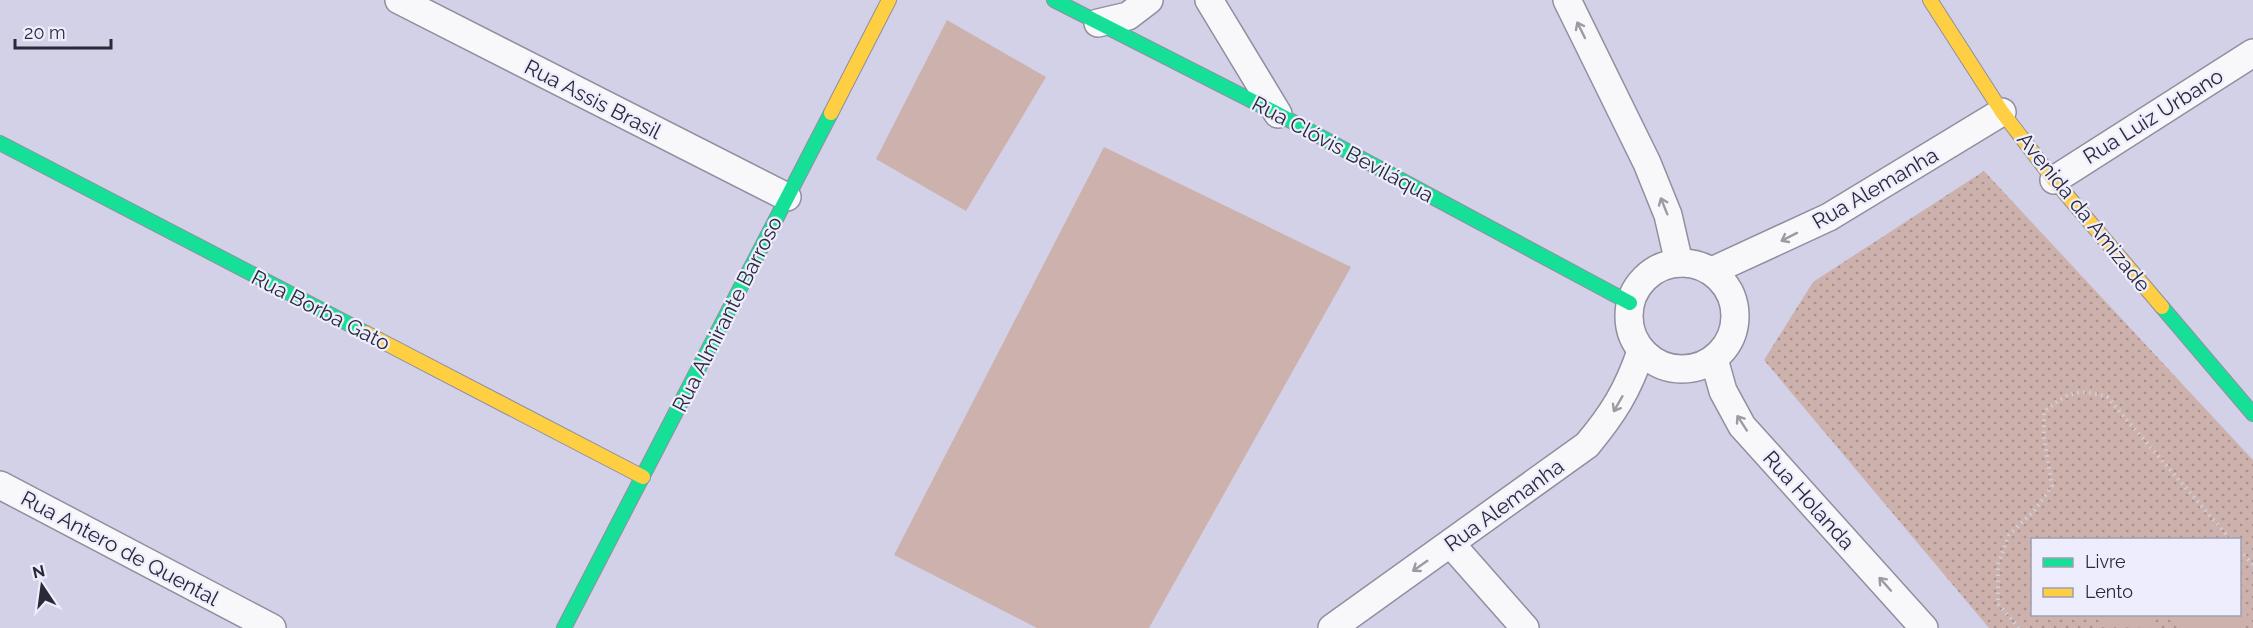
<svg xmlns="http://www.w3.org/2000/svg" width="2253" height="628" font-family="Raleway,sans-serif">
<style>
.park{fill:url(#park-dots);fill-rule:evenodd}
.pitch{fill:#cdb1ad}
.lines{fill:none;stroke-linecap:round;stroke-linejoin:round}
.street-casing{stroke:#908e9f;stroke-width:30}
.fast-casing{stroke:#908e9f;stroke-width:16}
.slow-casing{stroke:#908e9f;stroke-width:16}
.path{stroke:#d1d1d7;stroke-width:4;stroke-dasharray:1.5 4.5;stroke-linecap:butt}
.street{stroke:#f8f8fb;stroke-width:27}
.fast{stroke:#16e098;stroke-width:14}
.slow{stroke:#ffcf43;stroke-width:14}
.oneway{stroke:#9b9ba3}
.labels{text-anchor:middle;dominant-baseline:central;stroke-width:4.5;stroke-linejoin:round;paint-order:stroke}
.street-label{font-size:21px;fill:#2a2938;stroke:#eeedfd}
</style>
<defs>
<pattern id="park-dots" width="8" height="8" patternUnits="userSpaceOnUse" patternTransform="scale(1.5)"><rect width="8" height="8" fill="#cdb1ad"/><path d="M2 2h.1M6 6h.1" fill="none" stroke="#a7908e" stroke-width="1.8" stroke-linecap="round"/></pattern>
</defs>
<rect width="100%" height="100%" fill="#d3d1e7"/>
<path class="park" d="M1984,171L2253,460V628H1989L1764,360L1813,282ZM2032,540H2240V614H2032Z"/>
<g class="pitch">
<polygon points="947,20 1046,77 966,211 876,159"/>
<polygon points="1104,147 1351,267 1149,628 1037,628 894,555"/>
<polygon points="2240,604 2252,623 2244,628 2182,628 2173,615 2240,614"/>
<polygon points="2148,614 2158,628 2094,627 2116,615"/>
</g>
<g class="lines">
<defs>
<g id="street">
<polyline points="399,0 787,197"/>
<polyline points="1209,0 1278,114"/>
<polyline points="1567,0 1647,163 1668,215 1679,263"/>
<polyline points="1098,23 1128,16 1149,0"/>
<polyline points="2054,180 2253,53"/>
<circle cx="1682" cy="316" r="53"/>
<polyline points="1712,271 1829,217 2002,112"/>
<polyline points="1714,359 1723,391 1742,426 1924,628"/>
<polyline points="0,485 272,628"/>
<polyline points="1451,544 1525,628"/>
<path d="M1332,628L1587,445C1613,414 1628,390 1641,351"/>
</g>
<g id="fast">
<polyline points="1054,0 1278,114 1630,303"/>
<polyline points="0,143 366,333"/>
<polyline points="2162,307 2253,414"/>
<polyline points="564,628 831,113"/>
</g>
<g id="slow">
<polyline points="1930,0 2002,112 2054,180 2162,307"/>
<polyline points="831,113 889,0"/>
<polyline points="366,333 643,477"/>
</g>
</defs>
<use href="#street" class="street-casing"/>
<use href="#fast" class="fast-casing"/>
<use href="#slow" class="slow-casing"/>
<g class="path">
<polyline points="2240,550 2253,565"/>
<path d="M2019,628L1998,604V564L2009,535L2035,510L2052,486L2044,437V412C2068,392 2077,388 2107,397L2231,540"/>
</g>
<use href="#street" class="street"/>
<use href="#fast" class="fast"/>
<use href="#slow" class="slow"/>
</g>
<defs><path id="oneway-shaft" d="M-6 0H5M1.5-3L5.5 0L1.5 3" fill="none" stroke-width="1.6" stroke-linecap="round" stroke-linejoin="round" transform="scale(1.5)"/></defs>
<g class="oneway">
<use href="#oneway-shaft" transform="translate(1581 30) rotate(-116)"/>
<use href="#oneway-shaft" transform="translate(1664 206) rotate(-112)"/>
<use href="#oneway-shaft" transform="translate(1789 237) rotate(153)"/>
<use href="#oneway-shaft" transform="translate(1618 404) rotate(120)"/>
<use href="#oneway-shaft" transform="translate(1742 423) rotate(-123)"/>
<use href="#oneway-shaft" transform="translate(1420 566) rotate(145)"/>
<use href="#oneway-shaft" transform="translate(1885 584) rotate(-132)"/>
</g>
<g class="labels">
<g class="street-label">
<text transform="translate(593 99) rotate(27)">Rua Assis Brasil</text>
<text transform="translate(2153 116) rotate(-32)">Rua Luiz Urbano</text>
<text transform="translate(1343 149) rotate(28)">Rua Clóvis Beviláqua</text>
<text transform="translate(1875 188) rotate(-30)">Rua Alemanha</text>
<text transform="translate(2084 212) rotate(51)">Avenida da Amizade</text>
<text transform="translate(321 310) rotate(27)">Rua Borba Gato</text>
<text transform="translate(727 314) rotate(-63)">Rua Almirante Barroso</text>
<text transform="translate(1809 500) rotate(48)">Rua Holanda</text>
<text transform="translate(1504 505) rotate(-36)">Rua Alemanha</text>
<text transform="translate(120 548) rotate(28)">Rua Antero de Quental</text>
</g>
</g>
<rect x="2031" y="538" width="210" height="78" fill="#eeedfd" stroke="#a09fae" stroke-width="1.5"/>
<rect x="2043" y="558" width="30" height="9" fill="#16e098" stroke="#a09fae" stroke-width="1.5"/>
<text x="2085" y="568" font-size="18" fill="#2a2938">Livre</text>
<rect x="2043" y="588" width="30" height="9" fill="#ffcf43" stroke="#a09fae" stroke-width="1.5"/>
<text x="2085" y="598" font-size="18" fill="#2a2938">Lento</text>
<g transform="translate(42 586) rotate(347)" stroke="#eeedfd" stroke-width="4.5" paint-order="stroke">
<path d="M0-4.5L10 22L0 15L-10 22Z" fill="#2a2938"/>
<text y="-9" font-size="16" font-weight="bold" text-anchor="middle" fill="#2a2938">N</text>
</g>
<path d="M15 39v9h96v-9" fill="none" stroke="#2a2938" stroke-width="3"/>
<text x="24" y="39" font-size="18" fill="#2a2938" stroke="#eeedfd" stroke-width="4.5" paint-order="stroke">20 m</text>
</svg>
